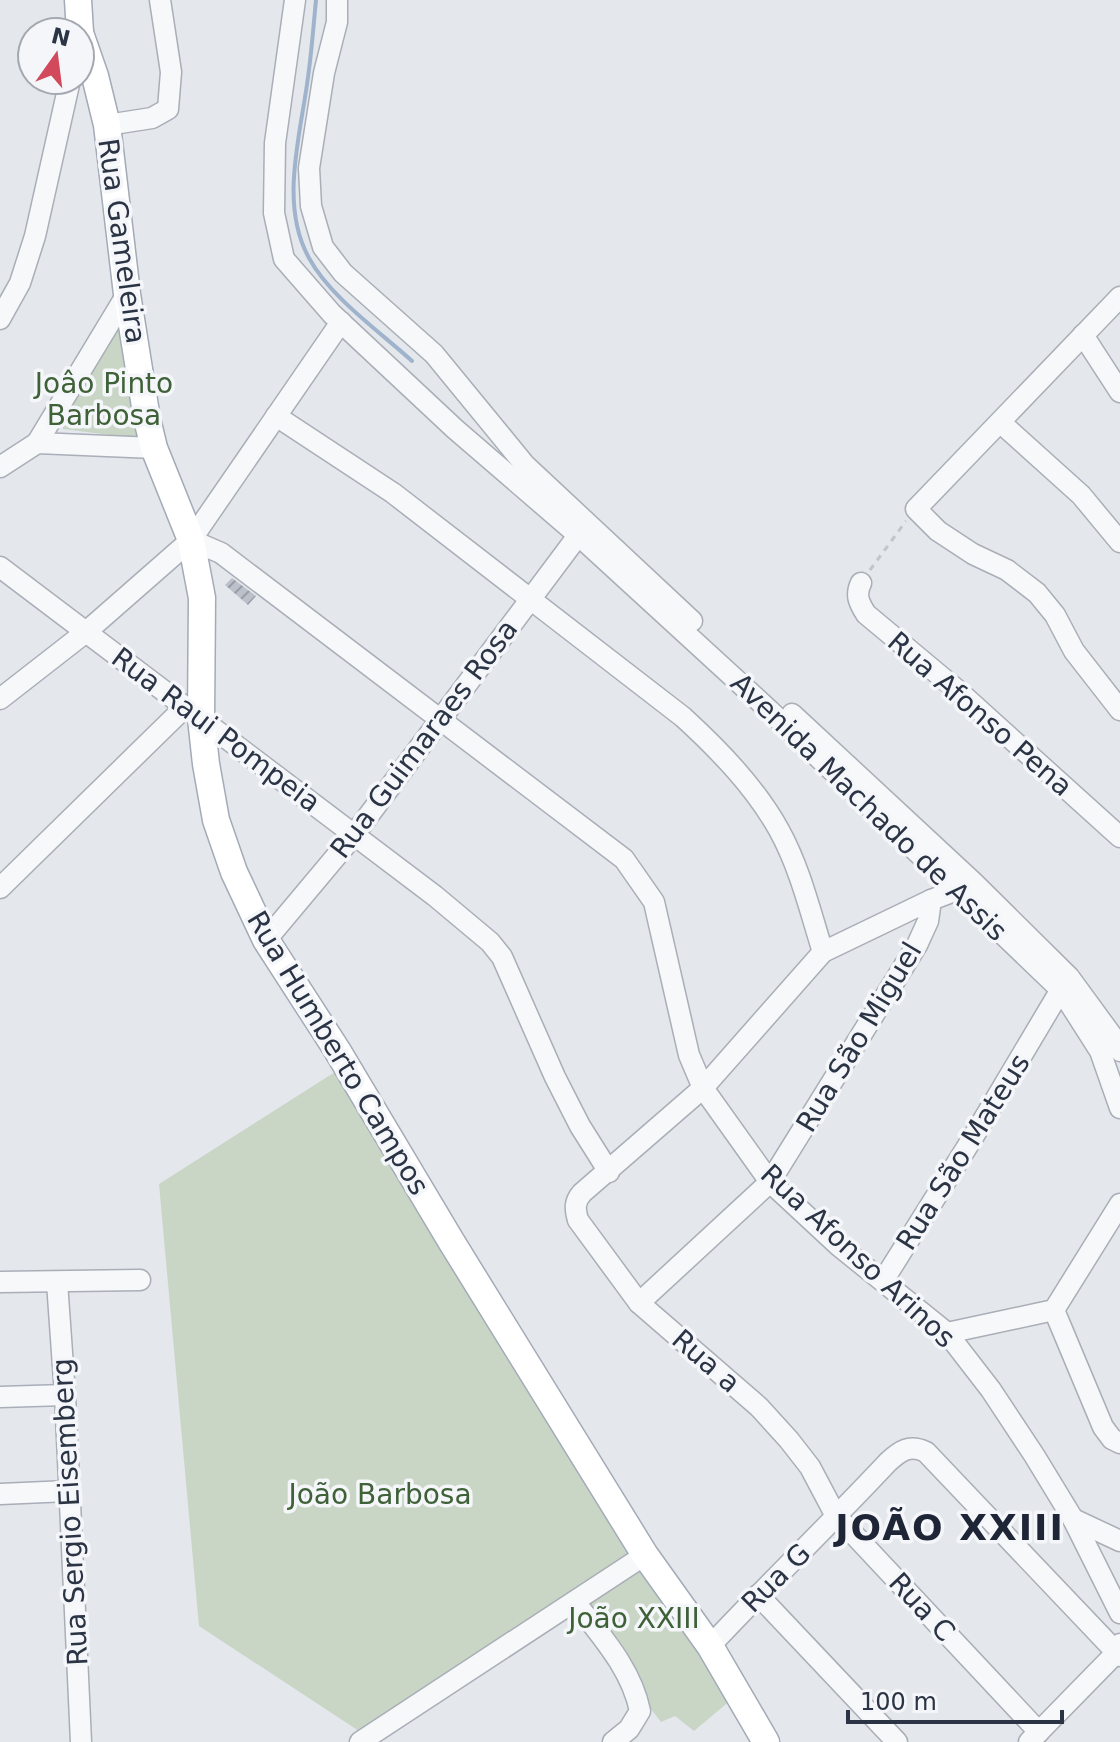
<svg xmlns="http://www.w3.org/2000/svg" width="1120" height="1742" font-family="'DejaVu Sans',sans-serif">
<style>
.park{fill:#c9d6c5}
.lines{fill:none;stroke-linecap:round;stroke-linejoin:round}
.stream{stroke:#9fb4cc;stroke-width:4}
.building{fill:url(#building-hatch)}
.minor-casing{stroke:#a9aeb7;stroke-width:23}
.major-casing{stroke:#a3abb8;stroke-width:29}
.path{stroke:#c2c5cb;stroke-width:3;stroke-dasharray:6 6;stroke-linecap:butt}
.minor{stroke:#f7f8fa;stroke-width:20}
.major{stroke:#fff;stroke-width:26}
.labels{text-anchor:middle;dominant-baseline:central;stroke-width:7;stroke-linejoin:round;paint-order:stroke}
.street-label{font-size:28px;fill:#2b3445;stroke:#f4f6f9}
.park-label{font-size:28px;fill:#3f6138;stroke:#f4f6f9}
.district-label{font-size:36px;font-weight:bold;letter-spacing:2px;fill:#1d2536;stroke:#f4f6f9}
</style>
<defs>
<pattern id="building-hatch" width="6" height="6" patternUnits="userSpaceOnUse" patternTransform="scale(2)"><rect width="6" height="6" fill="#bbc0ca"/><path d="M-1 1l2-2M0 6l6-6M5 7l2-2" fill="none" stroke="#989da6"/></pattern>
</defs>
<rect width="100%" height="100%" fill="#e4e7ec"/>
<g class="park">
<polygon points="125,308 142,439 63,429 60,414"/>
<polygon points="335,1072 738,1694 694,1731 675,1716 661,1722 568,1601 362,1733 199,1626 159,1184"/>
</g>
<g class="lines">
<path class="stream" d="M316,0C313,30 311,61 306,91C298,144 281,208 309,258C330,297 379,331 412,361"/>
</g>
<polygon class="building" points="232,578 256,596 248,605 225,585"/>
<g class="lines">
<defs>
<g id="minor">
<polyline points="295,0 275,143 274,213 284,259 332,314 455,429 578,535 769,710 1061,990 1100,1051 1120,1108"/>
<polyline points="337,0 337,22 324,73 309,168 311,206 323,247 343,273 434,354 525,465 692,621"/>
<polyline points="107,125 152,118 168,109 171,72 160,0"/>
<polyline points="1120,297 916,509 938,531 973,554 1007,570 1037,593 1055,615 1074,651 1120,710"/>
<polyline points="0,319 20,283 35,236 70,80"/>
<polyline points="1083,335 1120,392"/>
<path d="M276,416L393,493L683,717C719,750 755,787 779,830C800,868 810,911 823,952"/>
<polyline points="1001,423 1081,495 1120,542"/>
<polyline points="37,443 127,294"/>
<polyline points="0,467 37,443 154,448"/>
<polyline points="191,540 221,553 624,859 654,902 689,1055 703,1088 770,1182 839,1246 947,1333 991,1390 1034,1455 1073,1519 1120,1613"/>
<polyline points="0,567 435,896 490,942 502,957 555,1077 580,1126 609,1172"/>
<path d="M861,583C855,595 859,603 866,614L956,689L1120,837"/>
<polyline points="0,699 86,632 191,540 341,322"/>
<polyline points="792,714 974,883 1069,977 1118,1044 1120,1051"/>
<path d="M965,887L931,900L823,952L703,1088L582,1193C574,1202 575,1209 578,1220L639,1303L759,1407L789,1440L810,1467L837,1518L844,1524L1039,1732"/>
<polyline points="0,888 184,708"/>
<polyline points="266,940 354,835 586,525"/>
<polyline points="883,1281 972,1139 1066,981"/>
<polyline points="0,1282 140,1280"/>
<polyline points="57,1282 65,1395 81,1742"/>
<polyline points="639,1303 770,1182 917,945 928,921 931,900"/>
<polyline points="1054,1310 1103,1427 1112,1439 1120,1443"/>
<polyline points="947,1333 1054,1310 1120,1204"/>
<polyline points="0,1397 65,1395"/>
<polyline points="0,1494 68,1491"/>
<polyline points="1073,1519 1120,1541"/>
<polyline points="758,1595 897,1742"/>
<path d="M575,1602C601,1636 631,1668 640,1711L629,1729L613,1742"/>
<path d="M710,1646C768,1584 829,1525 888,1462C900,1451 909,1444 926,1452L1120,1656"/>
<polyline points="360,1742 645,1555"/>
<polyline points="1029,1742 1117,1652 1120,1644"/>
</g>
<g id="major">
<polyline points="78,0 80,32"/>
<polyline points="80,33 95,76 107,125 127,294 147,419 154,448 191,540 202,598 201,718 206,764 216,820 234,872 266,940 337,1050 451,1241 645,1555 710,1646 766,1742"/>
</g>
</defs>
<use href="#minor" class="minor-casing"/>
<use href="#major" class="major-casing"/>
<polyline class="path" points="870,570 906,521"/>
<use href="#minor" class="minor"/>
<use href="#major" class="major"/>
</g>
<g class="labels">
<g class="street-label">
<text transform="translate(122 241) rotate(82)">Rua Gameleira</text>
<text transform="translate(980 714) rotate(41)">Rua Afonso Pena</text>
<text transform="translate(216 730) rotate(37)">Rua Raui Pompeia</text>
<text transform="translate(424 739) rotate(-53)">Rua Guimaraes Rosa</text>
<text transform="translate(869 807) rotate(44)">Avenida Machado de Assis</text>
<text transform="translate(859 1037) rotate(-59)">Rua São Miguel</text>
<text transform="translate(338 1053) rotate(59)">Rua Humberto Campos</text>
<text transform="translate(963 1152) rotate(-58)">Rua São Mateus</text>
<text transform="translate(858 1256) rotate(43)">Rua Afonso Arinos</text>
<text transform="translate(706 1361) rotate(41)">Rua a</text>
<text transform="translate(70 1512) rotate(-93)">Rua Sergio Eisemberg</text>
<text transform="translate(776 1578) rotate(-45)">Rua G</text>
<text transform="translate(922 1607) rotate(47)">Rua C</text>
</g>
<g class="park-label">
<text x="104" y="383">Joâo Pinto<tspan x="104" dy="32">Barbosa</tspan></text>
<text x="380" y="1494">João Barbosa</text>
<text x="634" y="1618">João XXIII</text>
</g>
<g class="district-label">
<text x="950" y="1527">JOÃO XXIII</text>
</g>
</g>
<g transform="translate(56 56) rotate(14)"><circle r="38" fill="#f4f6f9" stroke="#a4a8b1" stroke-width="2"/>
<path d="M0-6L14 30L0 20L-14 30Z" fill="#d1495b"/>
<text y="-12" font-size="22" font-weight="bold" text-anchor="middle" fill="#2b3445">N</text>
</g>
<path d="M848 1710v12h214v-12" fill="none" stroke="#2b3445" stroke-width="4"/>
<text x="860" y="1710" font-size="24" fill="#2b3445" stroke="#f4f6f9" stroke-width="6" paint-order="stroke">100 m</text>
</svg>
